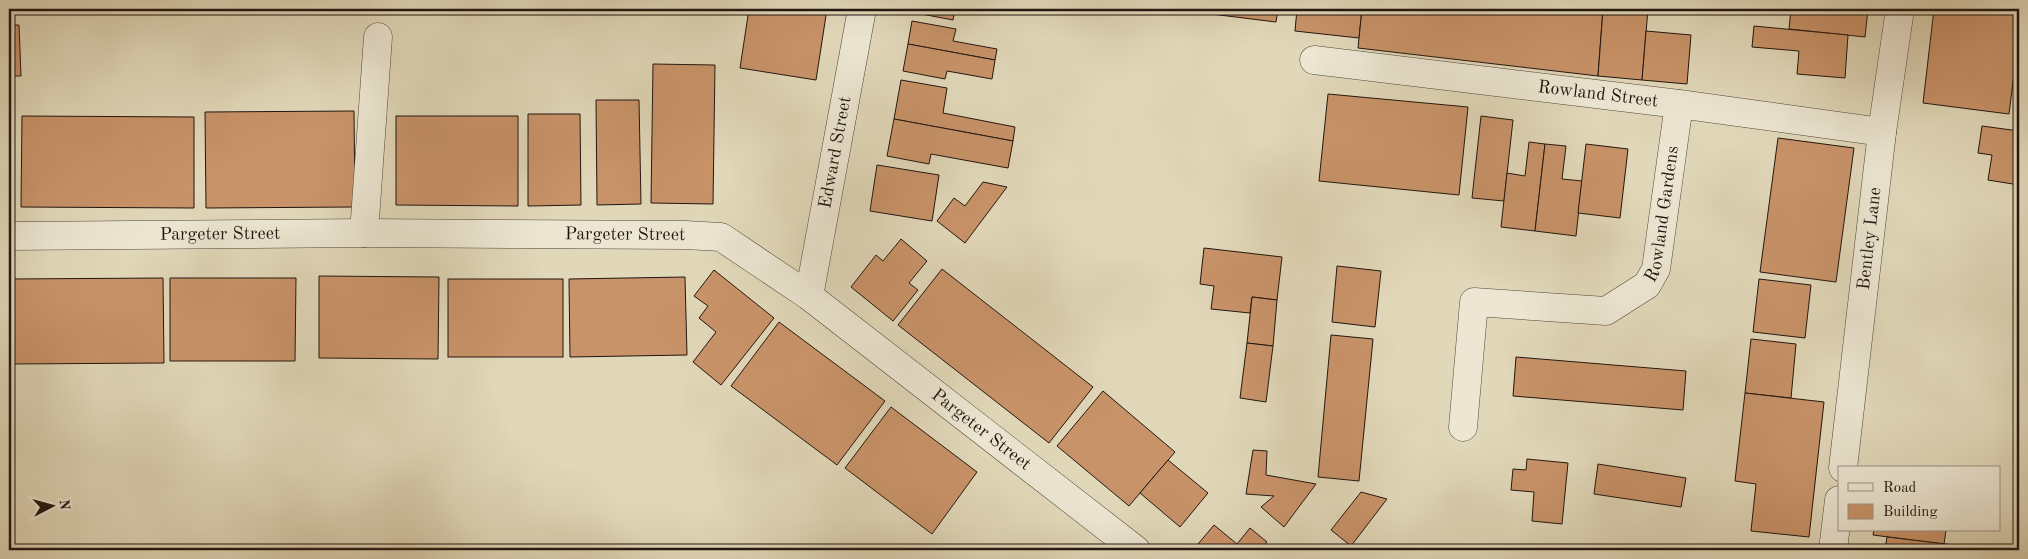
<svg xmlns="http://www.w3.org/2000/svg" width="2028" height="559" font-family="'Old Standard TT',serif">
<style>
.building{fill:#c99369;stroke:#211510}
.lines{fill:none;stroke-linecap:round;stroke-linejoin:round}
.minor-casing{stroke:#51463a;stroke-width:29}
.minor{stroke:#ece6d2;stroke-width:28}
.labels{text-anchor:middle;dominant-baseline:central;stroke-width:4;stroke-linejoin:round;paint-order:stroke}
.street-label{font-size:18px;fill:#211510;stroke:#ece6d2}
</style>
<rect width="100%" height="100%" fill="#e1d8b9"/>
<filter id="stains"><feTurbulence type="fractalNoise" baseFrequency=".004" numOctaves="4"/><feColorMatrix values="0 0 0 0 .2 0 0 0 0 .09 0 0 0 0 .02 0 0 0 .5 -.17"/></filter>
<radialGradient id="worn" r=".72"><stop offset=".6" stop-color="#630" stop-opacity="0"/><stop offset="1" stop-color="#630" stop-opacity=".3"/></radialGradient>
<g class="building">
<polygon points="749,9 827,9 816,80 740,68"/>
<polygon points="911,9 980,9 979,14 955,10 953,20 911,12"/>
<polygon points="1171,9 1278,9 1276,22"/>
<polygon points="1297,9 1362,9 1359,38 1295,31"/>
<polygon points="1362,9 1603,9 1598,76 1358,48"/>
<polygon points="1603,9 1648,9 1642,80 1598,76"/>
<polygon points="1791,9 1868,9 1865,37 1789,29"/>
<polygon points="1934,9 2019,9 2019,32 2009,114 1923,103"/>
<polygon points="912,21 956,29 953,41 997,49 995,60 908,44"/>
<polygon points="9,25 19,25 21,76 9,76"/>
<polygon points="1754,26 1848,35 1845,78 1797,74 1799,51 1752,47"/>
<polygon points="1646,31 1691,35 1687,84 1642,80"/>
<polygon points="908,44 995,60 992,79 947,71 945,79 903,71"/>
<polygon points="653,64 715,65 713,204 651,203"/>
<polygon points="901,80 947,88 943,113 1015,127 1013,141 894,119"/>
<polygon points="1328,94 1468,107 1459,195 1319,181"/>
<polygon points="596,100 639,100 641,204 597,205"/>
<polygon points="354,111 355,207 206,208 205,112"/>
<polygon points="528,114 580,114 581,205 528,206"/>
<polygon points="22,116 194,117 194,208 21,207"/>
<polygon points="396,116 518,116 518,206 396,205"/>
<polygon points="1481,116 1513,120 1504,201 1472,198"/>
<polygon points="894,119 1013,141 1008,168 931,154 929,164 887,156"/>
<polygon points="1982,126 2019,131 2019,185 1988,180 1992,155 1978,153"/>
<polygon points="1778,138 1854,148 1836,282 1760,272"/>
<polygon points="1529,142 1545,144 1535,231 1501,227 1507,173 1525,176"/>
<polygon points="1545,144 1566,146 1562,179 1582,181 1576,236 1535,231"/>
<polygon points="1586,144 1628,149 1620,218 1578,213"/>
<polygon points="877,165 939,175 932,221 870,211"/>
<polygon points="983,182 1007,187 965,243 937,221 954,198 965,206"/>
<polygon points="901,239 927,261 909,283 918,290 893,321 851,287 876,255 883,261"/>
<polygon points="1204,248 1282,257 1277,300 1252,297 1250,313 1211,309 1214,286 1200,284"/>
<polygon points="1337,266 1381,271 1375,327 1332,322"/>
<polygon points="942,269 1093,387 1049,443 898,325"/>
<polygon points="714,270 774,318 721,385 693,362 716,332 699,318 708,306 694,296"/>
<polygon points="319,276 439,277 438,359 319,358"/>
<polygon points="685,277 687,355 570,357 569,279"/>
<polygon points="163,278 164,363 9,364 9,279"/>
<polygon points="170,278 296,278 295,361 170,361"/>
<rect x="448" y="279" width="115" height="78"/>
<polygon points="1759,279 1811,285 1805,338 1753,332"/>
<polygon points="1252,297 1277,300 1273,346 1247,343"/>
<polygon points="779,322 885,401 837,465 731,386"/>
<polygon points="1331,335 1373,339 1359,481 1318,477"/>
<polygon points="1751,339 1796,344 1791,398 1745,393"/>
<polygon points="1247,343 1273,346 1266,402 1240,398"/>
<polygon points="1516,357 1686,371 1683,410 1513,396"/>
<polygon points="1103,391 1175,452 1129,506 1057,446"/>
<polygon points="1745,393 1824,402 1809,537 1751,531 1756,484 1735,481"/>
<polygon points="891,407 977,472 932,534 845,468"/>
<polygon points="1253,450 1267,451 1266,475 1316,484 1284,527 1261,507 1274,496 1246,494"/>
<polygon points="1527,459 1568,463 1562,524 1532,521 1534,492 1511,490 1513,469 1526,470"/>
<polygon points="1168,460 1208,493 1180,527 1140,493"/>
<polygon points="1598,464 1686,478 1681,507 1594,494"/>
<polygon points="1361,492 1387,499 1351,546 1331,530"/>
<polygon points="1214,525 1237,544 1250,528 1267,542 1260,550 1193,550"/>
<polygon points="1874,530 1946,530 1944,544 1873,535"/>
<polygon points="1887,537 1971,547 1970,550 1885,550"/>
</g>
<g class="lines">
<defs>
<g id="minor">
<path id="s1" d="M1314,60L1679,104L1882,132"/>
<polyline points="364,233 378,37"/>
<path id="s2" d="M9,236L364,233L685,235L721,237L809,296L1136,550"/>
<path id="s3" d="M809,296L862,9"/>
<path id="s4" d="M1463,427L1474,302L1606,311L1647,285L1656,269L1679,104"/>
<path id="s5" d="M1843,468L1882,132L1900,9"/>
<polyline points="1833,550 1839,500"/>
</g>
</defs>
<use href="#minor" class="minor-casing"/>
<use href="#minor" class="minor"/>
</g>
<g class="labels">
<g class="street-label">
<text stroke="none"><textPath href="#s1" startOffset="286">Rowland Street</textPath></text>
<text stroke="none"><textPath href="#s3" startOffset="146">Edward Street</textPath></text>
<text stroke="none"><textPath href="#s4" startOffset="380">Rowland Gardens</textPath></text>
<text stroke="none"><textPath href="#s2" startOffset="211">Pargeter Street</textPath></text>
<text stroke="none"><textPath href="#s2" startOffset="616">Pargeter Street</textPath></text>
<text stroke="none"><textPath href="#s5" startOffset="231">Bentley Lane</textPath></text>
<text stroke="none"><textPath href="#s2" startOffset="1036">Pargeter Street</textPath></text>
</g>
</g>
<rect width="2028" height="559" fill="none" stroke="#e1d8b9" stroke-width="30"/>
<rect x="10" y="10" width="2008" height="539" fill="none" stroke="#211510" stroke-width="2.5"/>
<rect x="15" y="15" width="1998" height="529" fill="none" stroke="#211510"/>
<rect x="1838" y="466" width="162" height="65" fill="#ece6d2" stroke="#9b9284"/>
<rect x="1848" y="483" width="25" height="8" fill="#ece6d2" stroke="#9b9284"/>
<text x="1883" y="492" font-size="15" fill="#211510">Road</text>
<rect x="1848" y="504" width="25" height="15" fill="#c99369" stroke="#9b9284"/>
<text x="1883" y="516" font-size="15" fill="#211510">Building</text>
<g transform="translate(52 506) rotate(84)" stroke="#ece6d2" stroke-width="4" paint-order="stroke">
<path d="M0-4L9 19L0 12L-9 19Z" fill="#211510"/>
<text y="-8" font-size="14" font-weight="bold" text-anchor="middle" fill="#211510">N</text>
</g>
<rect width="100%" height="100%" filter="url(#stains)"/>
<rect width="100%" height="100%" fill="url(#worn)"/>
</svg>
